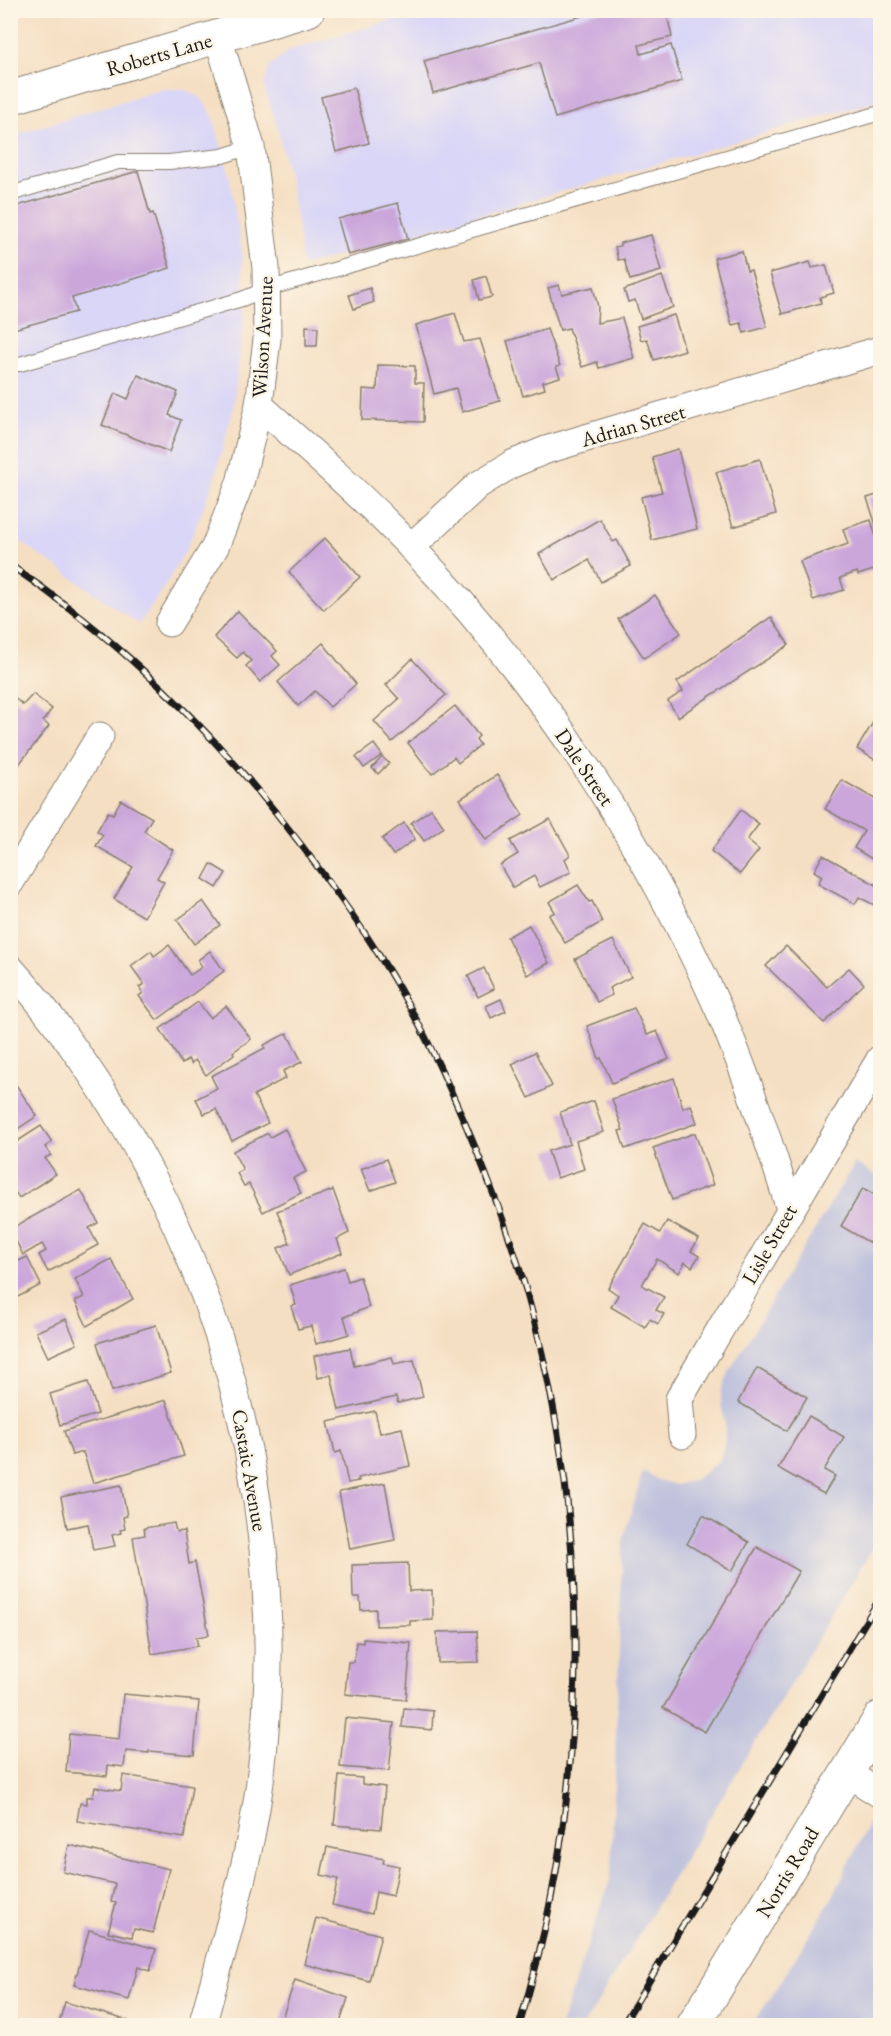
<svg xmlns="http://www.w3.org/2000/svg" width="891" height="2036" font-family="'EB Garamond',serif">
<style>
.built{fill:#d9d6f7}
.industrial{fill:#c0c2dd}
.building{fill:#caa6db}
.lines{fill:none;stroke-linecap:round;stroke-linejoin:round}
.service-casing{stroke:#887e70;stroke-width:16}
.minor-casing{stroke:#887e70;stroke-width:29}
.tertiary-casing{stroke:#887e70;stroke-width:35}
.service{stroke:#fff;stroke-width:14}
.minor{stroke:#fff;stroke-width:27}
.tertiary{stroke:#fff;stroke-width:33}
.rail-casing{stroke:#1c1c1c;stroke-width:7}
.rail{stroke:#fcf5e5;stroke-width:4.5;stroke-dasharray:14;stroke-linecap:butt}
.labels{text-anchor:middle;dominant-baseline:central;stroke-width:4.5;stroke-linejoin:round;paint-order:stroke}
.street-label{font-size:21px;fill:#1c1c1c;stroke:#fcf5e5}
</style>
<rect width="100%" height="100%" fill="#fcf5e5"/>
<filter id="ink" filterUnits="userSpaceOnUse"><feTurbulence type="fractalNoise" baseFrequency=".0167" numOctaves="2"/><feDisplacementMap in="SourceGraphic" scale="12" xChannelSelector="R" yChannelSelector="G"/><feConvolveMatrix kernelMatrix="1 2 1 2 8 2 1 2 1" color-interpolation-filters="sRGB"/></filter>
<filter id="wash" filterUnits="userSpaceOnUse"><feTurbulence type="fractalNoise" baseFrequency=".008" numOctaves="4" result="noise"/><feDisplacementMap in="SourceGraphic" scale="24" xChannelSelector="R" yChannelSelector="G"/><feGaussianBlur stdDeviation="1.35" result="paint"/><feColorMatrix in="noise" values="0 0 0 0 0 0 0 0 0 0 0 0 0 0 0 0 0 1.4 0 .05"/><feComposite in="paint" operator="in"/></filter>
<g filter="url(#wash)">
<rect width="100%" height="100%" fill="#f5dfc3"/>
<g class="built">
<polygon points="424,11 880,11 880,100 302,266 297,221 289,179 277,126 264,87 269,68 289,50"/>
<polygon points="162,89 183,89 201,98 213,116 229,174 242,253 245,311 233,409 213,484 187,548 160,594 139,624 11,535 11,136"/>
</g>
<g class="industrial">
<polygon points="855,1163 880,1178 880,1536 584,2025 560,2026 611,1877 623,1540 643,1471 658,1480 676,1485 692,1481 706,1472 720,1459 725,1442 725,1423 721,1405 721,1391 730,1370"/>
<polygon points="869,1823 880,1830 880,2025 751,2025 774,1993 831,1900"/>
</g>
<g id="blocks">
<g class="building">
<polygon points="603,10 666,10 672,37 639,45 641,54 671,45 682,81 555,118 539,63 433,93 424,61"/>
<polygon points="354,88 369,143 336,152 321,97"/>
<polygon points="138,171 150,214 153,213 170,268 72,298 76,312 10,330 10,208"/>
<polygon points="398,203 408,239 348,255 338,219"/>
<polygon points="651,235 661,271 630,280 624,259 618,260 615,247 620,246 620,243"/>
<polygon points="742,251 747,271 751,270 767,327 744,333 741,323 732,325 714,258"/>
<polygon points="810,262 812,268 826,265 834,293 820,297 821,303 782,314 770,273"/>
<polygon points="486,276 492,297 479,300 474,280"/>
<polygon points="662,276 673,307 641,319 635,300 628,302 624,290"/>
<polygon points="559,285 562,294 593,287 598,307 597,323 622,318 634,358 599,368 597,362 582,367 569,328 560,330 548,288"/>
<polygon points="370,288 374,302 354,309 349,295"/>
<polygon points="455,313 464,342 480,339 500,401 462,412 456,388 434,394 416,325"/>
<polygon points="674,315 685,350 654,360 647,339 641,340 637,326"/>
<polygon points="306,326 318,327 317,346 306,346"/>
<polygon points="547,329 560,366 556,367 560,377 543,382 545,389 523,396 507,341"/>
<polygon points="378,365 415,366 415,383 424,383 423,422 362,420 363,389 377,390"/>
<polygon points="138,375 178,392 169,415 181,420 169,452 102,425 115,393 128,399"/>
<polygon points="678,449 697,529 652,540 641,497 662,492 652,457"/>
<polygon points="760,459 776,514 733,527 716,472"/>
<polygon points="880,494 880,526 877,528 867,498"/>
<polygon points="600,519 613,542 617,540 631,566 601,582 589,560 554,580 539,554"/>
<polygon points="871,520 880,550 880,568 858,575 857,572 840,578 844,590 813,600 800,561 848,544 843,529"/>
<polygon points="325,538 360,577 324,610 289,572"/>
<polygon points="655,595 681,633 644,658 618,619"/>
<polygon points="238,611 277,651 272,656 280,665 260,682 246,666 251,661 243,652 237,658 214,637"/>
<polygon points="771,617 789,645 678,717 668,701 683,691 677,682"/>
<polygon points="323,643 356,684 330,707 315,691 298,706 278,682"/>
<polygon points="412,659 446,695 392,742 374,721 399,699 386,685"/>
<polygon points="33,694 52,709 43,721 49,726 13,772 10,770 10,699 12,696 23,705"/>
<polygon points="455,706 479,736 476,739 480,745 458,763 454,757 432,774 408,743"/>
<polygon points="875,719 880,722 880,763 857,749"/>
<polygon points="374,744 382,755 364,768 356,757"/>
<polygon points="382,757 389,763 378,774 372,768"/>
<polygon points="497,775 523,815 486,840 460,799"/>
<polygon points="842,780 880,802 880,864 854,848 864,831 825,809"/>
<polygon points="121,800 152,818 144,831 173,850 157,878 164,882 144,917 114,899 133,867 96,846 103,835 97,831 108,812 113,814"/>
<polygon points="431,809 444,827 424,841 411,823"/>
<polygon points="741,810 759,824 747,840 759,850 740,874 711,851"/>
<polygon points="550,819 570,855 565,859 571,872 540,887 534,876 513,888 500,865 518,854 510,841"/>
<polygon points="404,823 415,839 393,855 382,839"/>
<polygon points="823,855 880,887 880,904 878,907 859,897 855,904 818,884 822,876 814,871"/>
<polygon points="211,864 226,873 217,888 203,879"/>
<polygon points="578,885 589,902 592,901 602,922 565,943 549,915 555,912 549,902"/>
<polygon points="203,901 220,925 194,944 177,920"/>
<polygon points="529,925 549,963 527,975 507,937"/>
<polygon points="613,940 631,977 609,988 612,995 597,1002 575,959"/>
<polygon points="169,945 190,975 202,967 198,960 210,951 224,971 157,1020 139,996 143,993 139,987 144,984 131,966 151,951 154,956"/>
<polygon points="786,946 827,987 849,968 864,984 824,1023 766,966"/>
<polygon points="484,968 494,989 478,997 468,976"/>
<polygon points="501,999 506,1011 491,1018 486,1006"/>
<polygon points="198,1002 210,1018 226,1006 251,1039 233,1052 234,1054 206,1075 195,1060 191,1064 188,1059 182,1064 160,1029"/>
<polygon points="634,1008 647,1035 657,1031 669,1059 612,1083 601,1058 599,1059 587,1026"/>
<polygon points="287,1033 302,1062 283,1071 286,1078 254,1095 268,1123 232,1141 216,1109 204,1114 196,1099 217,1088 211,1076 265,1048 264,1045"/>
<polygon points="535,1052 552,1086 529,1098 512,1064"/>
<polygon points="10,1076 37,1116 10,1134"/>
<polygon points="674,1078 683,1108 691,1105 697,1123 625,1149 619,1131 623,1130 612,1099"/>
<polygon points="594,1101 604,1132 576,1141 584,1169 557,1178 548,1151 570,1144 560,1112"/>
<polygon points="41,1126 52,1142 45,1147 51,1155 45,1158 56,1174 19,1198 10,1185 10,1179 14,1176 10,1171 10,1146"/>
<polygon points="285,1129 306,1172 293,1178 301,1193 263,1212 249,1184 244,1186 237,1173 243,1170 233,1151 268,1133 270,1137"/>
<polygon points="695,1133 713,1185 672,1200 653,1148"/>
<polygon points="386,1159 395,1182 370,1191 361,1169"/>
<polygon points="863,1188 880,1198 880,1249 841,1226"/>
<polygon points="81,1190 96,1218 98,1223 89,1228 98,1245 48,1272 39,1255 46,1251 42,1244 23,1255 10,1229"/>
<polygon points="333,1190 349,1233 337,1239 342,1253 289,1275 278,1248 290,1243 277,1211"/>
<polygon points="667,1221 699,1239 691,1251 699,1256 692,1267 685,1262 679,1273 657,1259 642,1285 664,1297 656,1310 664,1314 658,1324 650,1319 645,1327 611,1307 618,1295 608,1288 645,1224 660,1233"/>
<polygon points="27,1257 41,1285 10,1301 10,1265"/>
<polygon points="111,1259 133,1299 87,1326 75,1301 84,1297 75,1279"/>
<polygon points="344,1268 348,1281 360,1277 369,1307 344,1317 349,1334 316,1344 311,1326 298,1329 291,1306 296,1305 290,1285"/>
<polygon points="66,1319 77,1344 48,1357 36,1332"/>
<polygon points="156,1325 171,1373 112,1391 97,1343"/>
<polygon points="350,1348 354,1366 392,1357 394,1364 414,1360 423,1397 398,1403 396,1397 339,1410 331,1375 318,1378 314,1356"/>
<polygon points="757,1368 807,1397 787,1431 738,1402"/>
<polygon points="88,1382 98,1414 60,1425 50,1394"/>
<polygon points="166,1400 184,1456 93,1483 83,1452 72,1455 64,1431"/>
<polygon points="375,1411 380,1433 402,1428 410,1466 358,1478 359,1481 348,1483 341,1451 335,1453 328,1422"/>
<polygon points="809,1416 844,1437 824,1470 835,1476 824,1494 778,1468"/>
<polygon points="385,1483 395,1540 350,1549 339,1492"/>
<polygon points="121,1485 127,1516 123,1517 125,1529 120,1530 121,1533 112,1535 115,1546 93,1550 88,1524 67,1528 61,1497"/>
<polygon points="703,1515 749,1542 732,1571 687,1544"/>
<polygon points="174,1523 176,1532 184,1531 189,1564 195,1562 209,1635 196,1637 198,1646 152,1654 133,1537 145,1535 144,1528"/>
<polygon points="757,1547 799,1571 705,1732 663,1708"/>
<polygon points="408,1563 409,1591 432,1590 433,1620 410,1621 410,1625 376,1626 376,1609 361,1610 360,1597 353,1597 352,1565"/>
<polygon points="477,1631 479,1662 438,1663 437,1632"/>
<polygon points="363,1639 411,1643 406,1700 345,1694 348,1662 354,1662 356,1642 363,1643"/>
<polygon points="123,1694 199,1701 194,1755 149,1751 149,1753 126,1751 124,1767 108,1765 107,1776 66,1772 69,1734 119,1739"/>
<polygon points="404,1708 433,1711 432,1730 402,1727"/>
<polygon points="345,1718 394,1723 389,1771 340,1767"/>
<polygon points="123,1775 192,1786 184,1838 77,1821 80,1803 87,1804 87,1797 93,1797 95,1787 121,1791"/>
<polygon points="339,1776 362,1778 362,1784 385,1787 381,1829 334,1825"/>
<polygon points="69,1845 169,1869 153,1933 134,1929 132,1937 108,1932 116,1903 111,1902 115,1884 63,1872"/>
<polygon points="327,1847 384,1859 383,1863 399,1866 393,1896 376,1892 372,1914 332,1905 338,1879 321,1875"/>
<polygon points="316,1918 381,1935 369,1981 304,1964"/>
<polygon points="89,1930 156,1949 150,1971 138,1967 129,2000 74,1985"/>
<polygon points="295,1980 348,1998 339,2026 280,2024"/>
<polygon points="65,2002 129,2021 128,2026 58,2026"/>
</g>
</g>
</g>
<g filter="url(#ink)">
<use href="#blocks" fill-opacity="0" stroke="#887e70" stroke-width="1.5"/>
<g class="lines">
<defs>
<g id="service">
<polyline points="10,194 118,162 169,162 222,156 251,147"/>
<polyline points="10,364 20,364 242,299 267,289 880,113"/>
</g>
<g id="minor">
<path d="M259,405C311,451 362,496 410,546C539,680 643,840 719,1010C747,1075 769,1142 790,1209"/>
<polyline points="411,547 478,485 512,464 546,450 880,350"/>
<polyline points="169,623 215,547 240,483 259,405 267,339 266,268 251,147 218,37"/>
<polyline points="10,883 100,736"/>
<path d="M10,968C42,1003 70,1042 96,1081C234,1289 292,1541 259,1789C248,1869 223,1947 202,2026"/>
<polyline points="682,1435 679,1399 880,1059"/>
<polyline points="847,1773 880,1794"/>
</g>
<g id="tertiary">
<polyline points="10,98 308,10"/>
<polyline points="693,2026 880,1718"/>
</g>
</defs>
<use href="#service" class="service-casing"/>
<use href="#minor" class="minor-casing"/>
<use href="#tertiary" class="tertiary-casing"/>
<use href="#service" class="service"/>
<use href="#minor" class="minor"/>
<use href="#tertiary" class="tertiary"/>
<defs>
<g id="rail">
<path d="M10,565C122,641 220,738 302,846C337,893 371,939 400,990C429,1040 453,1094 475,1147C499,1206 521,1266 536,1328C593,1555 588,1802 519,2026"/>
<polyline points="622,2026 880,1598"/>
</g>
</defs>
<use href="#rail" class="rail-casing"/>
<use href="#rail" class="rail"/>
</g>
</g>
<g class="labels">
<g class="street-label">
<text transform="translate(159 54) rotate(-16)">Roberts Lane</text>
<text transform="translate(262 337) rotate(-87)">Wilson Avenue</text>
<text transform="translate(633 425) rotate(-16)">Adrian Street</text>
<text transform="translate(585 767) rotate(56)">Dale Street</text>
<text transform="translate(769 1244) rotate(-60)">Lisle Street</text>
<text transform="translate(250 1470) rotate(80)">Castaic Avenue</text>
<text transform="translate(787 1872) rotate(-59)">Norris Road</text>
</g>
</g>
<rect width="891" height="2036" fill="none" stroke="#fcf5e5" stroke-width="36"/>
</svg>
